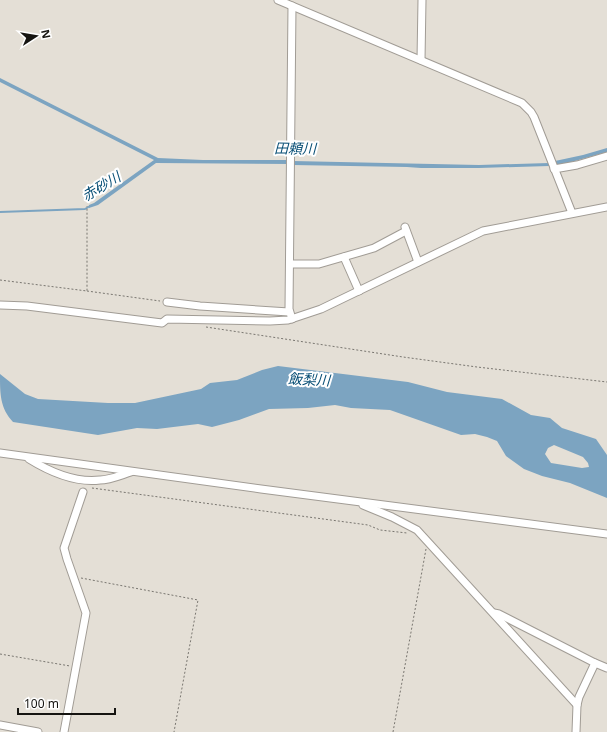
<svg xmlns="http://www.w3.org/2000/svg" width="607" height="732" font-family="'Noto Sans','Noto Sans JP',sans-serif">
<style>
.water{fill:#7ca4c1;fill-rule:evenodd}
.lines{fill:none;stroke-linecap:round;stroke-linejoin:round}
.stream{stroke:#7ca4c1;stroke-width:2}
.minor-casing{stroke:#a19c95;stroke-width:9}
.path{stroke:#797670;stroke-width:1;stroke-dasharray:2 2;stroke-linecap:butt}
.minor{stroke:#fff;stroke-width:7}
.labels{text-anchor:middle;dominant-baseline:central;stroke-width:4;stroke-linejoin:round;paint-order:stroke}
.water-label{font-size:14px;font-style:italic;fill:#074e75;stroke:#fff}
</style>
<rect width="100%" height="100%" fill="#e4dfd6"/>
<g class="water">
<polygon points="0,78 158,158 203,160 290,160 290,164 156,163 98,205 89,208 89,205 94,203 154,160 0,82"/>
<polygon points="607,148 607,152 557,166 555,161 583,155"/>
<polygon points="293,161 479,165 549,163 549,166 479,168 421,168 407,167 293,165"/>
<path d="M278,366L408,382L447,392L502,399L531,415L550,418L562,428L596,439L607,455V498L570,483L542,476L524,469L506,456L497,441L487,437L475,434L461,435L390,410L351,408L335,405L308,408L269,409L239,420L212,427L198,424L157,429L137,428L98,435L13,422C0,408 0,394 0,374L25,394L38,399L108,403H135L201,389L210,383L237,380L262,370ZM554,445L583,457L588,463L589,467L582,468L551,463L545,454L548,448Z"/>
</g>
<g class="lines">
<polyline class="stream" points="0,212 85,209 90,206"/>
<defs>
<g id="minor">
<polyline points="278,0 522,103 531,112 534,117 572,213"/>
<polyline points="421,60 422,0"/>
<polyline points="554,169 577,165 607,156"/>
<polyline points="405,227 418,262"/>
<polyline points="344,257 359,291"/>
<polyline points="290,264 319,264 374,248 406,231"/>
<polyline points="167,302 200,306 289,312"/>
<polyline points="0,305 27,306 162,323 167,319 270,321 288,320 321,309 483,231 607,207"/>
<polyline points="292,319 289,309 292,6"/>
<polyline points="0,453 261,489 607,534"/>
<path d="M29,459C50,472 75,483 100,480C110,480 121,475 131,472"/>
<polyline points="363,505 392,517 417,530 577,705"/>
<polyline points="494,613 499,614 595,663 579,697 577,705 576,732"/>
<polyline points="595,663 607,668"/>
<polyline points="0,725 38,732"/>
<polyline points="64,732 86,613 67,559 64,548 83,492"/>
</g>
</defs>
<use href="#minor" class="minor-casing"/>
<g class="path">
<polyline points="0,280 87,291 87,206"/>
<polyline points="87,291 160,301"/>
<polyline points="206,327 403,357 477,367 607,382"/>
<polyline points="92,488 368,525 380,530 407,533"/>
<polyline points="81,578 198,600 174,732"/>
<polyline points="0,654 70,666"/>
<polyline points="393,732 426,549"/>
</g>
<use href="#minor" class="minor"/>
</g>
<g class="labels">
<g class="water-label">
<text transform="translate(295 148) rotate(1)">田頼川</text>
<text transform="translate(101 186) rotate(-31)">赤砂川</text>
<text transform="translate(309 379) rotate(3)">飯梨川</text>
</g>
</g>
<g transform="translate(36 36) rotate(78)" stroke="#ffffff" stroke-width="3" paint-order="stroke">
<path d="M0-3L7 15L0 10L-7 15Z" fill="#151411"/>
<text y="-6" font-size="11" font-weight="bold" text-anchor="middle" fill="#151411">N</text>
</g>
<path d="M18 708v6h97v-6" fill="none" stroke="#151411" stroke-width="2"/>
<text x="24" y="708" font-size="12" fill="#151411" stroke="#ffffff" stroke-width="3" paint-order="stroke">100 m</text>
</svg>
